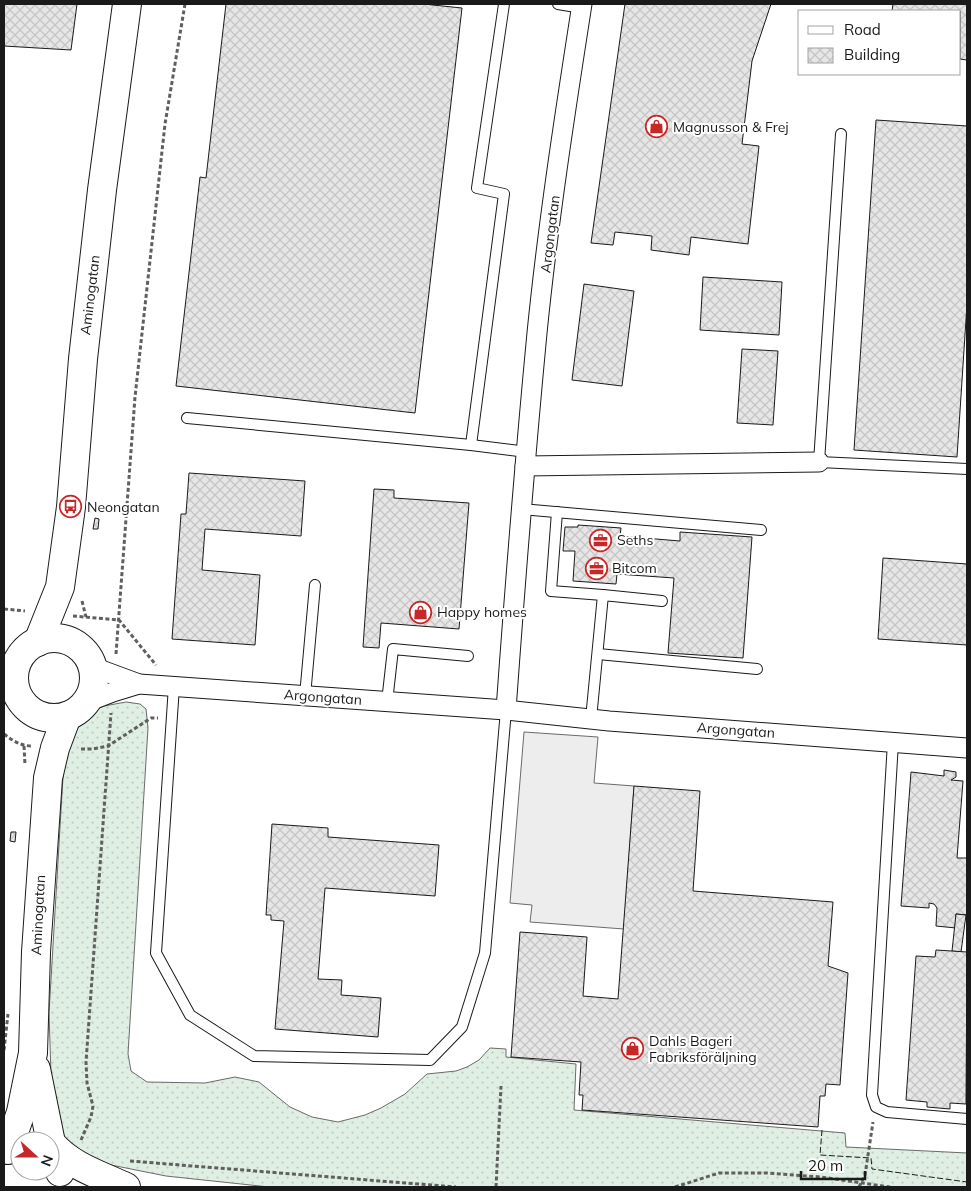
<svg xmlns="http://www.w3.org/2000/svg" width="971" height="1191" font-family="Mulish,sans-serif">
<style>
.grass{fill:url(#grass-dots);stroke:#6a6a6a}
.parking{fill:#ededed;stroke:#6a6a6a}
.building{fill:url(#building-cross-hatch);stroke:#1a1a1a}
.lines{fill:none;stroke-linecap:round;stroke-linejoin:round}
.lane-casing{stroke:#1a1a1a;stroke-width:12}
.street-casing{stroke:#1a1a1a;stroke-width:21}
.secondary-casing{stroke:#1a1a1a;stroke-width:30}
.path{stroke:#5f5f5f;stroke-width:3;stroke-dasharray:4 2.5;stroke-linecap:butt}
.lane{stroke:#fff;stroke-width:10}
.street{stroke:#fff;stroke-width:19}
.secondary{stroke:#fff;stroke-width:28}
.fence{stroke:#1a1a1a;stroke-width:1;stroke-dasharray:6 2.5;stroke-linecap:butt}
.labels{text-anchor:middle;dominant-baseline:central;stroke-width:4;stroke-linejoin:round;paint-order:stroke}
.poi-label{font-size:14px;fill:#1a1a1a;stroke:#fff;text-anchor:start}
.street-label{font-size:14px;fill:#1a1a1a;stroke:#fff}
</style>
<defs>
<pattern id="grass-dots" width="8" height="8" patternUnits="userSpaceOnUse" patternTransform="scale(1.25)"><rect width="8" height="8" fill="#e0efe3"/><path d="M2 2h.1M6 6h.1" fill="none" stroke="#c0ccc2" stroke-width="1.8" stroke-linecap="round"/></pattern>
<pattern id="building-cross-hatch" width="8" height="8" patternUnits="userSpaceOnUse" patternTransform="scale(1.25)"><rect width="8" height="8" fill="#e6e6e6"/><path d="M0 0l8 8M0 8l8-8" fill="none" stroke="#c5c5c5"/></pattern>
</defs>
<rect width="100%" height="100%" fill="#fff"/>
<polygon class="grass" points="126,702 140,704 146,709 148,728 128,1054 131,1071 147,1082 205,1083 235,1077 259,1082 290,1107 312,1117 338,1122 365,1115 381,1108 405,1094 427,1074 456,1071 467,1067 479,1060 490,1048 506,1049 506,1057 576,1064 574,1110 845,1133 846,1147 967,1153 967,1187 269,1187 166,1176 96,1162 66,1141 58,1125 51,1075 49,1013 64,760 76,725 94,710 104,706"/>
<polygon class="parking" points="524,732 598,737 594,783 634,786 624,929 530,922 532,905 510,903"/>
<g class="building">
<polygon points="4,4 77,4 71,50 4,46"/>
<polygon points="226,4 423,4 462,8 415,413 176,386 200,177 206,178"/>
<polygon points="625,4 771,4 752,61 742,144 759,146 748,244 691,237 689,255 651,250 652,236 615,232 613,245 591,243"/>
<polygon points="893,4 967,4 967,60 960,59 960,11 892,11"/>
<polygon points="876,120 967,126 967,304 957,457 854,450"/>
<polygon points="703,277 782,282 779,335 700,330"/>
<polygon points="584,284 634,291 622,386 572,380"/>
<polygon points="742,349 778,351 773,425 737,423"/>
<polygon points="189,473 305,481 301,536 205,529 202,570 260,575 255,645 172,639 181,514 186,514"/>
<polygon points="374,489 394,490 394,498 469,503 459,629 381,623 379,648 363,647"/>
<polygon points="95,518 99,519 98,529 93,529"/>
<polygon points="578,525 621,528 620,536 680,541 680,532 752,537 743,658 668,653 674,578 617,574 616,584 573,581 575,551 563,551 565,527 578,527"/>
<polygon points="883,558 967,564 967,645 878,639"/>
<polygon points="944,770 956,772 956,777 951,780 963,781 957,858 967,858 967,915 956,914 956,928 936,926 937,908 934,904 929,903 929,908 901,906 911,772 944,776"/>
<polygon points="634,786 700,791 693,891 833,902 828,966 848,973 840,1085 826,1084 825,1096 820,1096 818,1127 582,1110 583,1095 579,1095 581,1062 511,1057 520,932 587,937 583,996 618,999"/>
<polygon points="272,824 328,828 328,837 439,845 435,896 325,888 318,979 342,980 341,995 381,998 378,1037 275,1029 284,921 271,920 271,915 266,915"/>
<polygon points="11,832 16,832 15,842 10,841"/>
<polygon points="956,914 966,915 961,952 952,951"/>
<polygon points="936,950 967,952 966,1104 950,1103 950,1109 927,1107 927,1102 906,1100 916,956 935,957"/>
</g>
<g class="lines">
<defs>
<g id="lane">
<polyline points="558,4 582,8"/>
<polyline points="841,134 819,462 967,469"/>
<polyline points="187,418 471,445 527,452"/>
<polyline points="471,445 504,194 477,188 504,4"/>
<polyline points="521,509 761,530"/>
<polyline points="557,512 551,591 603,595"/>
<polyline points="598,654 757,669"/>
<polyline points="174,686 156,953 190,1015 254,1056 430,1060 462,1027 485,953 506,710"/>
<polyline points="305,696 315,585"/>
<polyline points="387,702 393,649 468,656"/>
<polyline points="591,719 603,595 662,601"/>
<polyline points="893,742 872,1095 876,1107 887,1112 967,1119"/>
</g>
<g id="street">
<polyline points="525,466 819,462"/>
<polyline points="4,666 20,658"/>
<polyline points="93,667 139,684 506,710 609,721 967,748"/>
<polyline points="4,681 16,689"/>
<polyline points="87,702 113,692 139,684"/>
<path d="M506,710C515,585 525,459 537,333C548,223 565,113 582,4"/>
</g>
<g id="secondary">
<circle cx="54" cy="678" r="40"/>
<polyline points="38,642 60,587 71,507 83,359 102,190 127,4"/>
<polyline points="36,1069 51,1143 60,1172"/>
<path d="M51,1143C70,1166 100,1175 126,1187"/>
<polyline points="8,1150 21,1112 33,1053 36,952 48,778 55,748 67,716"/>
</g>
</defs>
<use href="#lane" class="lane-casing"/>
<use href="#street" class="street-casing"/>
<use href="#secondary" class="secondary-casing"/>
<g class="path">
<polyline points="82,601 86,617"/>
<polyline points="4,609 25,611"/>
<polyline points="73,616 119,620 156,665"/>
<polyline points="116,654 135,397 165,124 185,4"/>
<path d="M4,734C13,741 21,746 32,746"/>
<polyline points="24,746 25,765"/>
<polyline points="81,749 93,749 108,746 151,718 158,718"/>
<polyline points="4,1050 8,1014"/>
<polyline points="81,1140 91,1117 93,1106 87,1083 86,1062 111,713"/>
<polyline points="130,1161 456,1187"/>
<polyline points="496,1187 501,1086"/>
<polyline points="675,1187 719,1173 767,1173 821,1177 890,1187"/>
<polyline points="859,1187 865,1175 873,1122"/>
</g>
<use href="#lane" class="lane"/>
<use href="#street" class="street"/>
<use href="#secondary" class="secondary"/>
<polyline class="fence" points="822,1130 820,1155 871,1158 872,1169 967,1182"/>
</g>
<defs>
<symbol id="shop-ring" viewBox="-11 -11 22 22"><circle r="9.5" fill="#fff" stroke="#c62828" stroke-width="1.5"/><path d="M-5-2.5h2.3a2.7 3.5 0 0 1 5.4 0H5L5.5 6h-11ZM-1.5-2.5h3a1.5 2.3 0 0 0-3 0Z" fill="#c62828"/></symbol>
<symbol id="bus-ring" viewBox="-11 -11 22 22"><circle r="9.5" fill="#fff" stroke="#c62828" stroke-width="1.5"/><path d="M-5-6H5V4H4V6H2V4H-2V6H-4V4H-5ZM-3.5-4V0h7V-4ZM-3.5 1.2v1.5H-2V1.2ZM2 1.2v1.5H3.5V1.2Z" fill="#c62828"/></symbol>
<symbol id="office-ring" viewBox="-11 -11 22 22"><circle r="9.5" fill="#fff" stroke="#c62828" stroke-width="1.5"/><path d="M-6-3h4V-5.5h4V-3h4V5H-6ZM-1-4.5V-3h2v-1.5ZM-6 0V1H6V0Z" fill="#c62828"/></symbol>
</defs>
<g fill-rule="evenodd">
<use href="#shop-ring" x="644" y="114" width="25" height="25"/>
<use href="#bus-ring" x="58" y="494" width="25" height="25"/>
<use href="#office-ring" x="588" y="528" width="25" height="25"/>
<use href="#office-ring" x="584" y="556" width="25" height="25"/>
<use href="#shop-ring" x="408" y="600" width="25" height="25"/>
<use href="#shop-ring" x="620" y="1036" width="25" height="25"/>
</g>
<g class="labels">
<g class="poi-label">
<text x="673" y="127">Magnusson &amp; Frej</text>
<text x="87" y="507">Neongatan</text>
<text x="617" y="540">Seths</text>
<text x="612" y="568">Bitcom</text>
<text x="437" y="612">Happy homes</text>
<text x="649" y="1041">Dahls Bageri<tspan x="649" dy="16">Fabriksföräljning</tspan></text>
</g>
<g class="street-label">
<text transform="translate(550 234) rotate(-83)">Argongatan</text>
<text transform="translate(90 295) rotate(-83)">Aminogatan</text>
<text transform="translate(323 697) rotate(4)">Argongatan</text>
<text transform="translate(736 730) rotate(4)">Argongatan</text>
<text transform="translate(38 915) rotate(-87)">Aminogatan</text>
</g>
</g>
<rect width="971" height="1191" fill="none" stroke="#1a1a1a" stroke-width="10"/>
<rect x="798" y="10" width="162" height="65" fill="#ffffff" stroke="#a3a3a3"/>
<rect x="808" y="26" width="25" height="8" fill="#ffffff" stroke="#a3a3a3"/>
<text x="844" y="35" font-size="15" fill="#1a1a1a">Road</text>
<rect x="808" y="48" width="25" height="15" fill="url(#building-cross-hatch)" stroke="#a3a3a3"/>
<text x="844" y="60" font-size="15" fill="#1a1a1a">Building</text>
<g transform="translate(35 1156) rotate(111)"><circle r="24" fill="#ffffff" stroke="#a3a3a3"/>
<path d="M0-4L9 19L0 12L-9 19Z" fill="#c62828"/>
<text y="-8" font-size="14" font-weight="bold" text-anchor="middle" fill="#1a1a1a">N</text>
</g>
<path d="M801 1171v8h64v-8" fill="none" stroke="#1a1a1a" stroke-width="2.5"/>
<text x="808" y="1171" font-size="15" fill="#1a1a1a" stroke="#ffffff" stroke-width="4" paint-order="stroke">20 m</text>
</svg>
